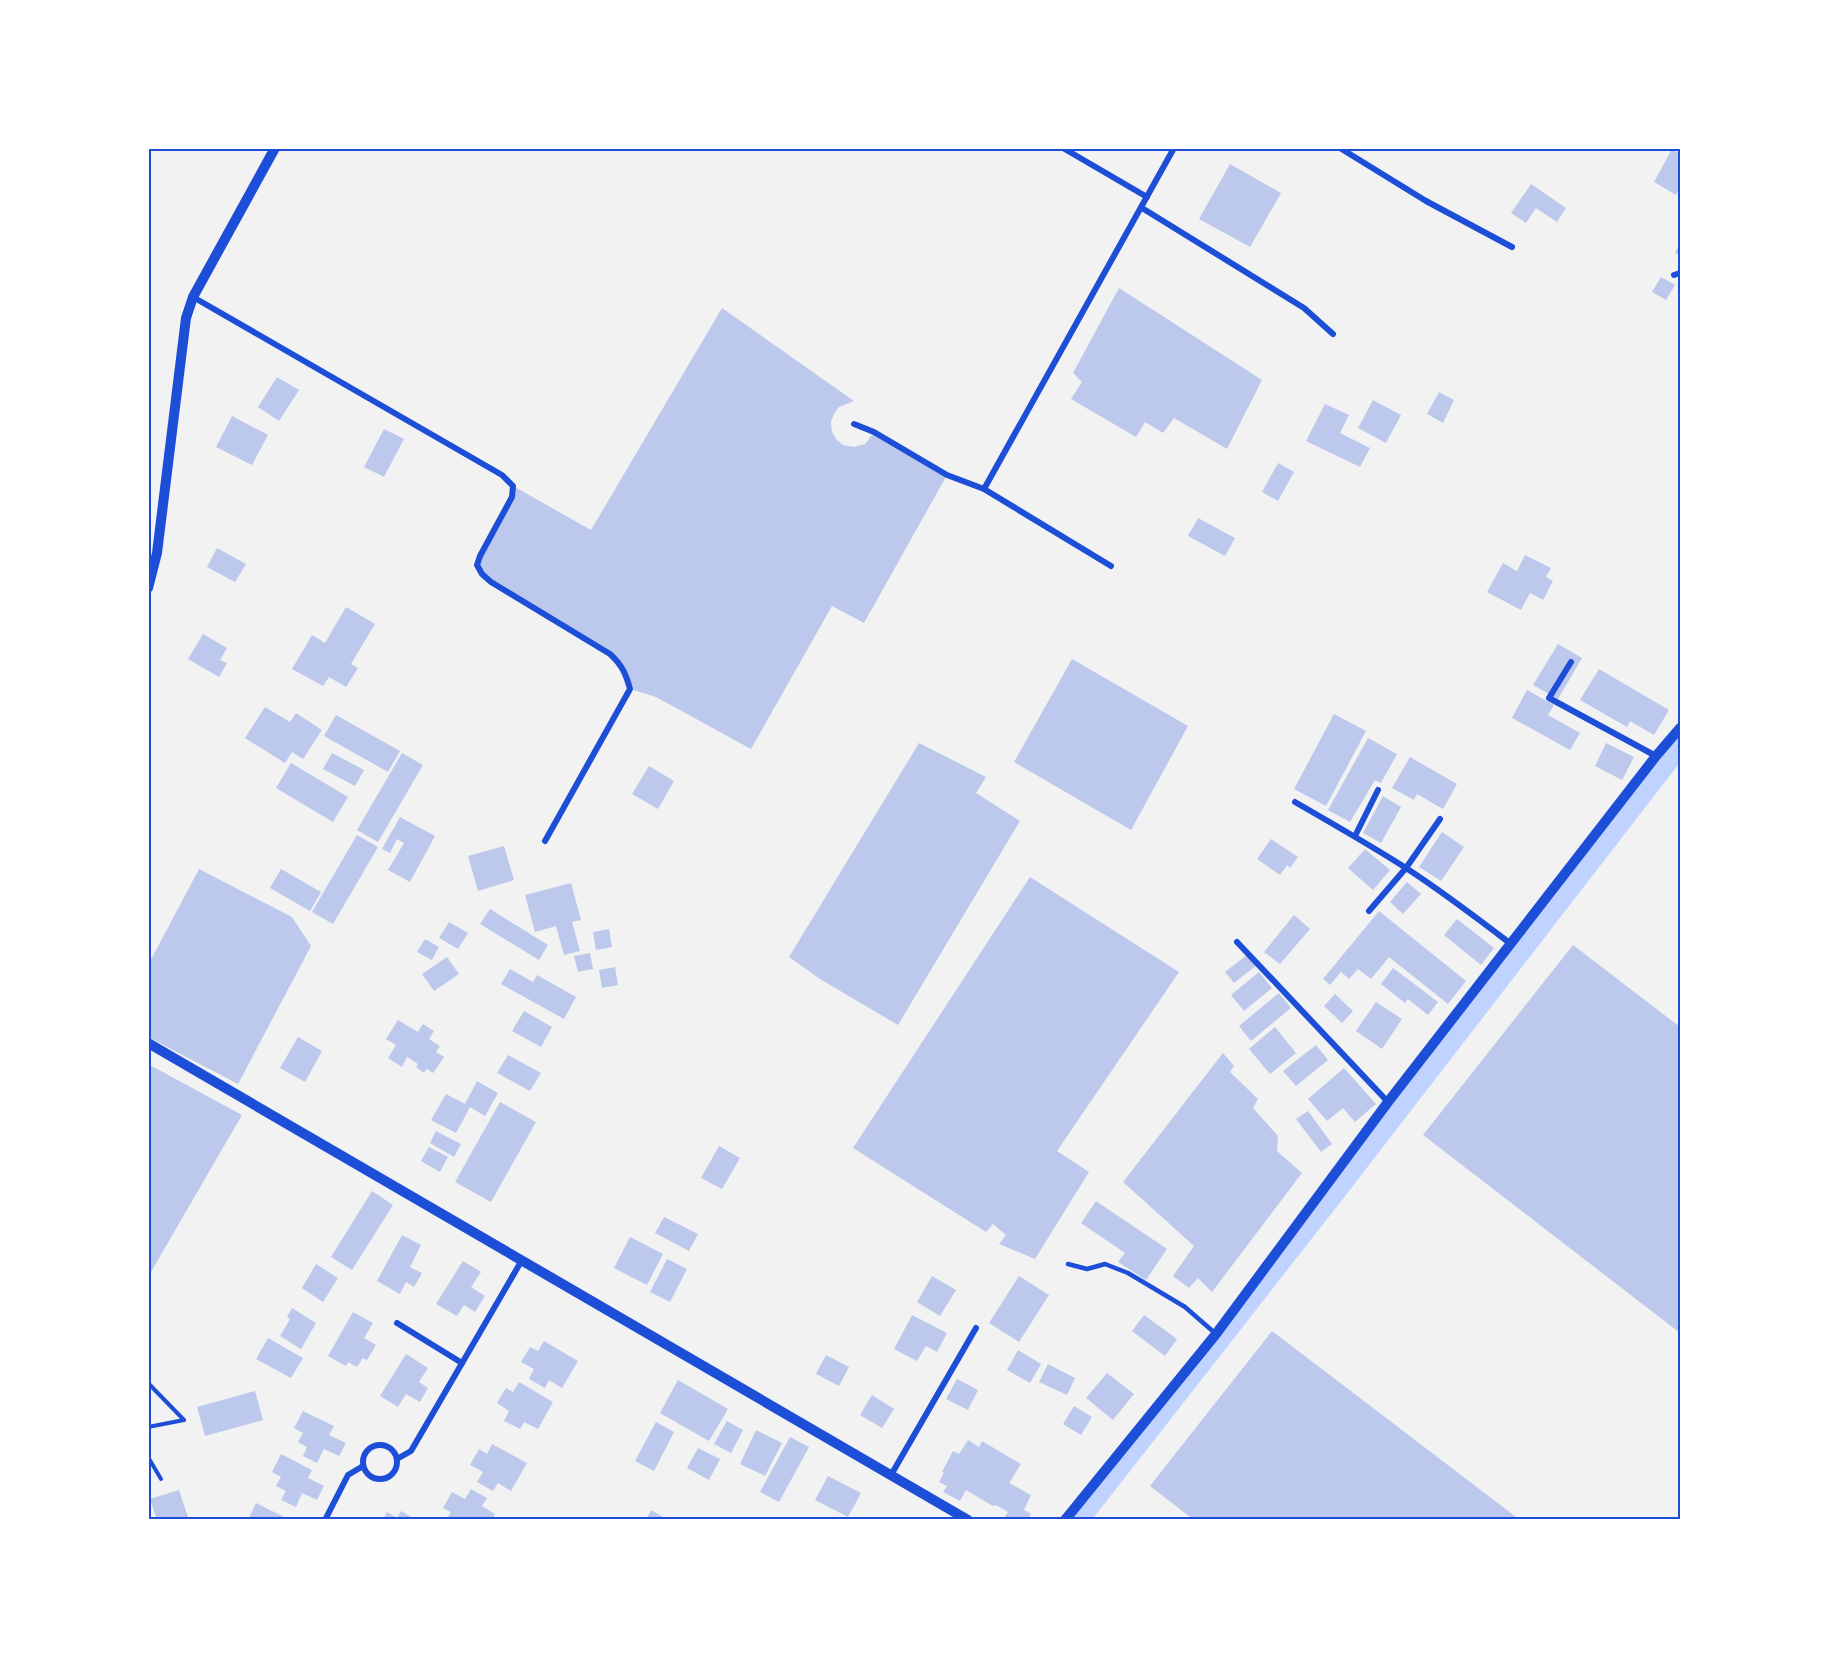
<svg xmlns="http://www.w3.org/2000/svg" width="1829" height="1668" font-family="'PT Sans',sans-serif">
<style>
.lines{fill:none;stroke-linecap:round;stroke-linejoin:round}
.canal{stroke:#bfd3fe;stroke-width:20}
.building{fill:#bdc9ec}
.path{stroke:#1d4ed8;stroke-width:4}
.service{stroke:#1d4ed8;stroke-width:4.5}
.minor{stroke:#1d4ed8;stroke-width:6}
.tertiary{stroke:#1d4ed8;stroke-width:10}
.neatline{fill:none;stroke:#1d4ed8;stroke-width:2}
</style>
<rect width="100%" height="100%" fill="#f2f2f2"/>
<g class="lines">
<polyline class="canal" points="1079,1520 1337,1190 1680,746"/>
</g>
<g class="building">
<polygon points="1672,149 1680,154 1680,186 1676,195 1654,182"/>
<polygon points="1230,164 1281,193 1250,247 1199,219"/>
<polygon points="1531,184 1566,208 1557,222 1536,208 1526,223 1511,213"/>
<polygon points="1680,243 1680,256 1675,253"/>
<polygon points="1661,277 1675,285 1666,300 1652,292"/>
<polygon points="1119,288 1262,380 1227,449 1174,418 1163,433 1145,422 1136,437 1071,399 1082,382 1073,373"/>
<polygon points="722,308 854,401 839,407 834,414 831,422 832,432 836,439 843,445 854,447 865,444 874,432 947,475 864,623 832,606 751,749 656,697 630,689 620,663 491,582 477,565 512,497 513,486 591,530"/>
<polygon points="277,377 299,390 279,421 258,407"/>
<polygon points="1439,392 1454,400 1443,423 1427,414"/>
<polygon points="1373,400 1401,415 1386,443 1358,428"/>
<polygon points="1325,404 1349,415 1340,433 1370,448 1360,467 1306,441"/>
<polygon points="232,416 268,435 252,465 216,447"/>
<polygon points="384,429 404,439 384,477 364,467"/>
<polygon points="1278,463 1294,472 1278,501 1262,492"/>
<polygon points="1198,518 1235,538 1225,556 1188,536"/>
<polygon points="217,548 246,564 235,582 207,567"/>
<polygon points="1525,555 1551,568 1546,577 1553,581 1543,600 1530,593 1521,610 1487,592 1503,563 1517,571"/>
<polygon points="346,607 375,624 351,664 358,668 346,687 329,677 323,686 292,669 312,635 325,643"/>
<polygon points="203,634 227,648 220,660 227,663 219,677 188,659"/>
<polygon points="1558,644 1582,658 1558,699 1533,685"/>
<polygon points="1072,659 1188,726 1131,830 1014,762"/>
<polygon points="1599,669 1669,710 1654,735 1630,721 1627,727 1580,700"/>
<polygon points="1527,690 1554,705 1548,715 1580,733 1570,750 1512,718"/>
<polygon points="265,707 290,722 296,713 322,730 303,759 292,752 285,763 245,738"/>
<polygon points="1334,714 1366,731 1326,806 1294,789"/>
<polygon points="336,715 400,751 388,772 324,736"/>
<polygon points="1368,738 1397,754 1381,783 1375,780 1350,822 1328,810"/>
<polygon points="919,743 986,777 976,793 1020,821 898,1025 820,979 789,957"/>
<polygon points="1606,743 1634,757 1622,780 1595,766"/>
<polygon points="332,753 364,770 355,786 323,769"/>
<polygon points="402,753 423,765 378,842 357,830"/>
<polygon points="1410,757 1457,784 1443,809 1417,794 1414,800 1392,788"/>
<polygon points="291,763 348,797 333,822 276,788"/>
<polygon points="649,766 674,781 658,809 632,794"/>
<polygon points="1383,796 1401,807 1381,843 1363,833"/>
<polygon points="400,817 435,836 410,882 388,870 404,843 397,839 390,853 382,849"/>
<polygon points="1442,832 1464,847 1441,881 1419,867"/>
<polygon points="357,835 378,847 333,924 312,912"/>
<polygon points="1271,839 1298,857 1290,868 1287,865 1280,875 1257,859"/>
<polygon points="504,846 514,880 478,891 468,856"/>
<polygon points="1365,849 1390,870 1373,890 1348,868"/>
<polygon points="199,869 292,917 311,946 238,1084 148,1037 148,965"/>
<polygon points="281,869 321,892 310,911 270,888"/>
<polygon points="1030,877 1179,972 1057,1151 1089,1172 1035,1259 999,1244 1006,1235 993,1224 986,1232 853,1148"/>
<polygon points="1407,882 1421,894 1403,914 1390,902"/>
<polygon points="571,883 581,920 572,922 580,951 564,955 556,926 535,932 525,895"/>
<polygon points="490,909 548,945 539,960 480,924"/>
<polygon points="1379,911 1466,981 1448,1004 1389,957 1371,979 1358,969 1349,979 1341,972 1330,985 1323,979"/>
<polygon points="1294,915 1310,929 1280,964 1264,952"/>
<polygon points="1457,919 1494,948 1481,965 1444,935"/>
<polygon points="449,922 468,933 458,949 439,938"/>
<polygon points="609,929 612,947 596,950 593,932"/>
<polygon points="425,939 439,947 432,960 417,952"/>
<polygon points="1573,945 1680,1027 1680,1333 1423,1135"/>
<polygon points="590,953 593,969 578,972 574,956"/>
<polygon points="1248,954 1257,965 1234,983 1225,972"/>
<polygon points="447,957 459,974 434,991 422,974"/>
<polygon points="615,967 618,985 602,988 599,970"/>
<polygon points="1393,968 1438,1002 1428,1015 1408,999 1405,1003 1381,984"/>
<polygon points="510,969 533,982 537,975 576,997 564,1019 501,984"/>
<polygon points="1259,972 1272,988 1244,1011 1231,995"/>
<polygon points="1279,993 1291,1008 1251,1041 1239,1026"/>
<polygon points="1335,994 1353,1011 1342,1023 1324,1006"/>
<polygon points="1376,1002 1402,1019 1382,1049 1356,1031"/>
<polygon points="524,1011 552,1027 541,1047 512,1031"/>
<polygon points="398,1020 418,1032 423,1024 434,1031 429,1039 440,1046 436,1052 444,1057 433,1073 427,1069 424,1073 416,1067 418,1064 407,1057 402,1067 388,1058 396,1045 386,1039"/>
<polygon points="1275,1027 1296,1053 1270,1074 1249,1049"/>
<polygon points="298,1037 322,1051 305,1082 280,1068"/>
<polygon points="1316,1045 1328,1060 1296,1086 1283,1071"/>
<polygon points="1223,1053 1234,1066 1230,1072 1258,1099 1253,1108 1278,1136 1277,1151 1302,1173 1212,1292 1198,1278 1189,1288 1173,1276 1194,1246 1123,1182"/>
<polygon points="508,1055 541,1073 530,1091 497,1073"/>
<polygon points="148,1064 242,1115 148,1277"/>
<polygon points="1344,1068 1376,1104 1355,1122 1343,1108 1327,1121 1308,1099"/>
<polygon points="477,1081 498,1093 485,1116 470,1107 456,1133 431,1120 446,1094 465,1104"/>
<polygon points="500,1102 536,1122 491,1202 455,1182"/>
<polygon points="1308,1111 1332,1144 1321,1152 1296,1119"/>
<polygon points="436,1131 461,1144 454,1157 430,1143"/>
<polygon points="719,1146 740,1158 722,1189 701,1178"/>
<polygon points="429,1147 448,1157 440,1172 421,1161"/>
<polygon points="372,1191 393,1205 352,1270 331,1257"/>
<polygon points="1096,1201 1167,1249 1146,1280 1118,1262 1125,1253 1081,1223"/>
<polygon points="664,1217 698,1234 689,1251 655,1233"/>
<polygon points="402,1235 421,1245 410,1267 422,1273 414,1287 406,1282 400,1294 377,1281"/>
<polygon points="630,1237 663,1254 647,1285 614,1268"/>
<polygon points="667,1259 687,1269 670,1302 650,1292"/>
<polygon points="463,1261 481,1272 471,1287 485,1296 475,1312 464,1305 457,1316 436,1304"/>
<polygon points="316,1264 338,1278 323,1302 302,1288"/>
<polygon points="932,1276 956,1290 940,1316 917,1302"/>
<polygon points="1019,1276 1049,1295 1019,1342 989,1323"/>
<polygon points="292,1308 316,1323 301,1349 280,1336 290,1319 287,1317"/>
<polygon points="353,1312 373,1323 364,1338 376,1345 367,1360 363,1358 357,1367 348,1362 346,1366 328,1356"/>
<polygon points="912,1315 947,1333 937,1352 926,1346 917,1361 894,1349"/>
<polygon points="1144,1315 1177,1339 1165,1356 1132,1331"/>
<polygon points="1272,1331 1520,1520 1194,1520 1150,1486"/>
<polygon points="268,1338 303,1358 291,1378 256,1359"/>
<polygon points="544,1341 578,1361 562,1388 549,1380 545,1388 529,1379 534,1369 521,1362 530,1347 538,1351"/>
<polygon points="1018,1350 1041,1364 1030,1383 1007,1370"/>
<polygon points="406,1354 428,1368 419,1382 428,1388 420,1402 406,1394 398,1407 380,1396"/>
<polygon points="826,1355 849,1367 839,1386 816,1374"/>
<polygon points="1048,1364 1075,1378 1067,1395 1039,1382"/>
<polygon points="1107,1373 1134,1394 1113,1420 1086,1398"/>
<polygon points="957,1379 978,1390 968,1410 946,1399"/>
<polygon points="678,1380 728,1409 709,1441 660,1413"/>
<polygon points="519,1382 553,1402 538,1429 524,1422 520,1429 504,1421 509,1411 497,1403 506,1388 513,1392"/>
<polygon points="255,1391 263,1420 205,1436 197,1407"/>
<polygon points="872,1395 894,1409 882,1428 860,1415"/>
<polygon points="1074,1406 1092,1417 1081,1435 1063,1424"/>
<polygon points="303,1411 334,1426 329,1435 346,1443 339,1456 324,1449 317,1463 303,1456 307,1447 298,1442 303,1433 294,1428"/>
<polygon points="727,1421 743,1430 731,1453 714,1444"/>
<polygon points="656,1422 674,1432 654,1471 635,1461"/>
<polygon points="756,1430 782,1443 765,1476 740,1464"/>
<polygon points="790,1437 809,1447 779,1502 760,1492"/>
<polygon points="968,1440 979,1447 982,1441 1021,1464 1009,1483 1031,1495 1024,1510 1031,1514 1027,1520 1003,1520 1008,1512 996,1505 993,1506 966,1490 960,1501 943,1492 947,1486 939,1482 944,1473 942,1472 953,1451 959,1454"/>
<polygon points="492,1444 527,1463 511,1491 498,1483 493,1491 477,1482 483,1472 470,1465 479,1449 487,1454"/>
<polygon points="698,1448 720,1459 709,1480 687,1468"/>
<polygon points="281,1454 312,1470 308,1478 324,1486 317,1500 302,1493 296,1507 281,1500 286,1491 276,1486 281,1477 272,1472"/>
<polygon points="828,1476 861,1493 848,1517 815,1500"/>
<polygon points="471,1489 487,1498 482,1506 495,1514 492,1520 446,1520 451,1512 443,1508 452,1492 465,1499"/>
<polygon points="179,1490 189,1520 157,1520 150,1499"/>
<polygon points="256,1503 290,1520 248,1520"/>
<polygon points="651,1510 668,1520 646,1520"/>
<polygon points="401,1511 416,1520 383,1520 387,1512 397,1518"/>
</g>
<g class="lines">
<g class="path">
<polyline points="148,1383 184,1420"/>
<polyline points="148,1427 184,1420"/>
<polyline points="148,1457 161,1479"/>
</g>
<polyline class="service" points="1068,1264 1087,1269 1105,1264 1128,1273 1185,1307 1216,1334"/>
<g class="minor">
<polyline points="1063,148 1147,197"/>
<polyline points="1340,148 1426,201 1512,247"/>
<polyline points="1142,208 1304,308 1333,334"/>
<polyline points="1674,275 1680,273"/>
<path d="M193,297L502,475L513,486L512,497L480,556L477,565L482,574L491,582L610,654C622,665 626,674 630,689L545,841"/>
<polyline points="854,424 874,432 947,475 984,489 1111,566"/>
<polyline points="984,489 1174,148"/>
<polyline points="1571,662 1549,698 1656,756"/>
<path d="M1295,802C1333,824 1370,845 1406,868C1443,892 1477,918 1511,944"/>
<polyline points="1355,836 1378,790"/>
<polyline points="1369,911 1406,868 1440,819"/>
<polyline points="1237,942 1388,1102"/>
<polyline points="397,1323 462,1363"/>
<circle cx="380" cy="1462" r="17"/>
<polyline points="397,1459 411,1451 522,1260"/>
<polyline points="891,1475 976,1328"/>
<polyline points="325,1520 348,1475 363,1466"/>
</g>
<g class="tertiary">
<polyline points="148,588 157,553 186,318 193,297 275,148"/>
<polyline points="148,1043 968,1520"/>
<polyline points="1065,1520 1216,1334 1388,1102 1656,756 1680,728"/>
</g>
</g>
<rect width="1829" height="1668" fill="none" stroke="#ffffff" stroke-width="300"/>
<rect x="150" y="150" width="1529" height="1368" class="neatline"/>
</svg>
